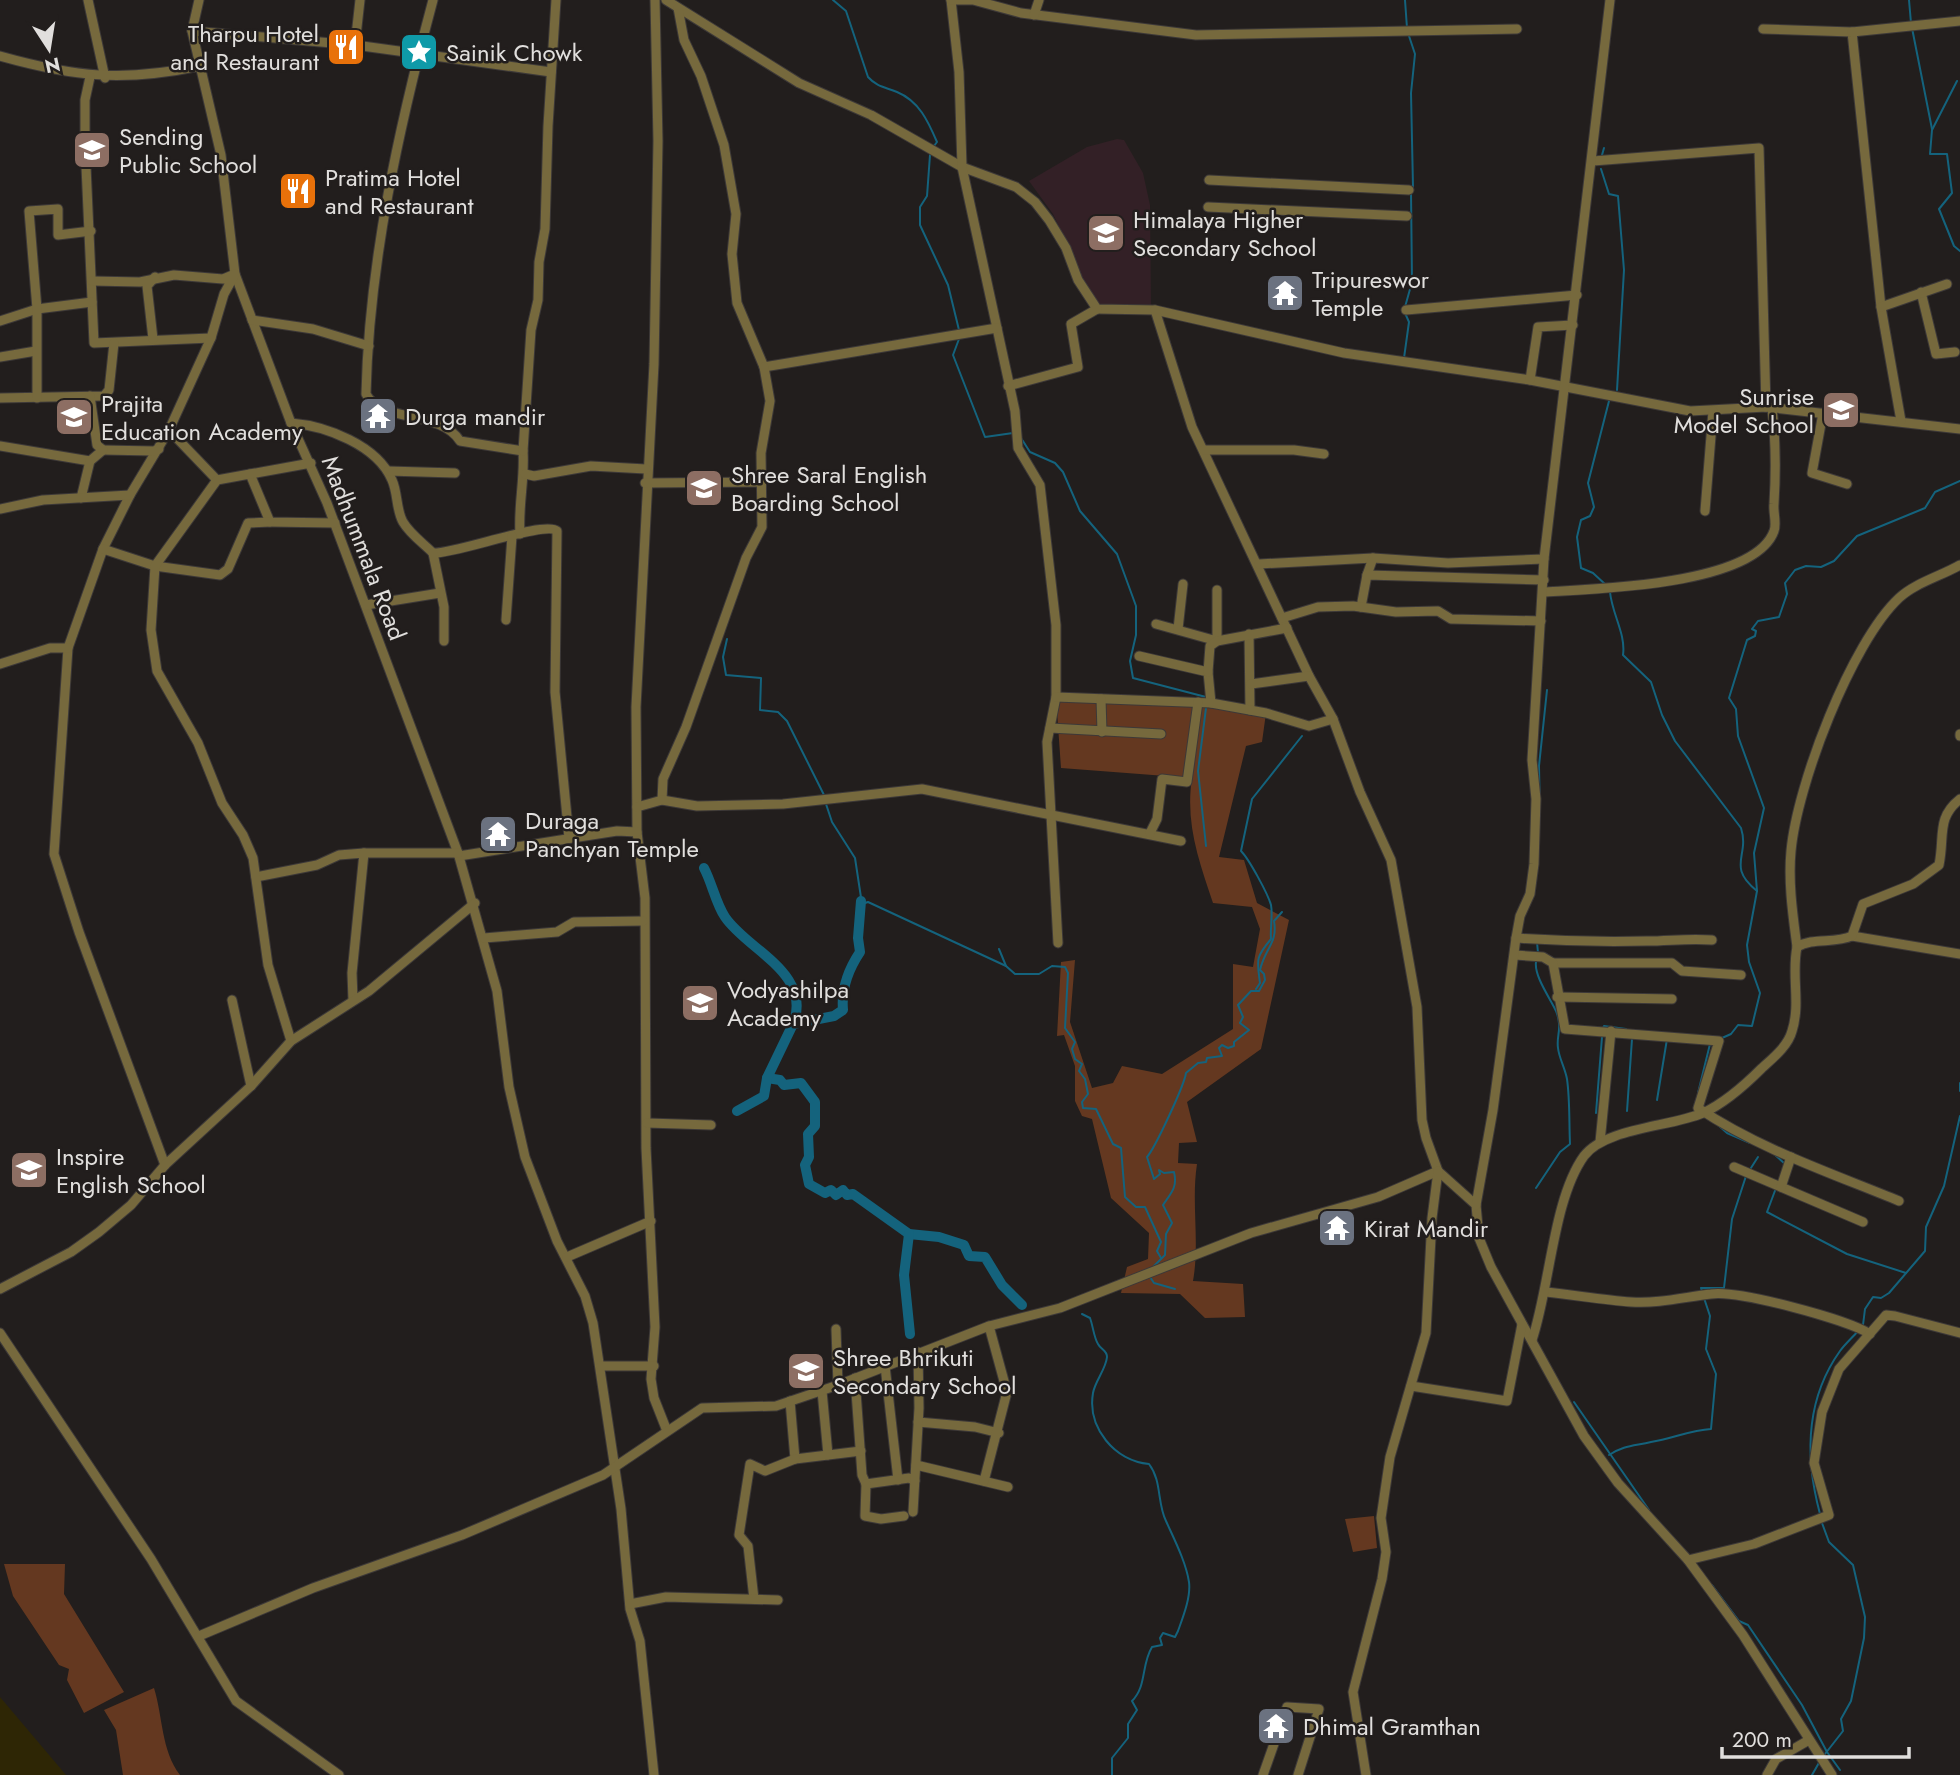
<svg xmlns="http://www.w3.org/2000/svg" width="1960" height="1775" font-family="Jost,sans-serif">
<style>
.education{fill:#332026}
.green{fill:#643820}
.sand{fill:#2e2605}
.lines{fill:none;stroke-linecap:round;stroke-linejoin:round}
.stream{stroke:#14637d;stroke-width:2}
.river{stroke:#14637d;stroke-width:10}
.minor-casing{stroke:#3d3938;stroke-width:11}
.minor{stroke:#76693d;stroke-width:9}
.labels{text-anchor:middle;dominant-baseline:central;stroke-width:5;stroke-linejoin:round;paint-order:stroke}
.poi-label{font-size:24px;fill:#e1dfdd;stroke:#221e1d;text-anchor:start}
.street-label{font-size:24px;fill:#e1dfdd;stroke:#221e1d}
</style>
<rect width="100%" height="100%" fill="#221e1d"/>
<polygon class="education" points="1117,139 1124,140 1143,173 1150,205 1151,305 1098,304 1080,279 1071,251 1053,214 1029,181 1087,147"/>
<g class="green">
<path d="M1056,697L1211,703L1266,713L1262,742L1246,746L1219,857L1244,860L1257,903L1289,920L1261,1049L1187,1102L1197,1142L1179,1143L1178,1163L1197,1164C1191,1203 1200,1242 1193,1281L1243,1284L1245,1317L1205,1318L1180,1294L1121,1293L1127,1267L1148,1259L1149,1233L1111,1198L1092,1119L1082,1116L1075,1101V1066L1064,1035L1057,1036L1061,962L1075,960L1070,1022L1092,1088L1113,1083L1122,1066L1162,1074L1233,1029V964L1253,967L1260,929L1252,907L1213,903C1199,861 1185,823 1192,778L1061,768Z"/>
<polygon points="1374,1516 1377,1548 1353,1552 1345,1519"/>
<polygon points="4,1564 65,1564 64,1594 124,1692 84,1713 67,1680 69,1669 59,1665 13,1596"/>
<path d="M154,1688C163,1717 161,1750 180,1775H123L116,1730L104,1710Z"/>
</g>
<polygon class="sand" points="0,1697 66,1775 0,1775"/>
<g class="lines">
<g class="stream">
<path d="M833,0L846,11L868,77C877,87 885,87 897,92C919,101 928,121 937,142L934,146"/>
<polyline points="1405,0 1407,28"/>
<polyline points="1909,0 1911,23"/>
<polyline points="1912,28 1932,129"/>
<polyline points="1408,33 1415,54 1411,93 1413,187"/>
<polyline points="1957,81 1932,130 1930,154 1947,154 1952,193 1939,209 1954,246 1960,251"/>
<polyline points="930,155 927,196 920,207 920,225 948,285 959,330"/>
<polyline points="1602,155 1604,148"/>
<polyline points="1601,169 1609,194 1618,196 1624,270 1617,390"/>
<polyline points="1405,307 1412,282 1411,192"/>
<polyline points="959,339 953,355 985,437 1013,433"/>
<polyline points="1404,358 1409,322 1405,313"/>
<polyline points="1021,438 1030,452 1055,463 1063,472 1080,511 1117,554 1136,606 1136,635 1130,661 1133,678 1206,697"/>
<polyline points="1606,585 1593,573 1581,568 1577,537 1581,520 1590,516 1594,507 1588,483 1609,401"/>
<path d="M1610,592C1612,614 1626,634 1623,655L1651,682L1662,715L1675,741L1741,828C1750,856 1726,866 1757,891L1747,945L1749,962L1760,993L1752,1026L1738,1025L1731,1034L1722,1038"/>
<polyline points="727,639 723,657 726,675 761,678 760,710 778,712 787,721 824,795"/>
<polyline points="826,804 832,822 855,858 862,904 868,902 1006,966"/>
<polyline points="1540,816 1539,766 1547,690"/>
<polyline points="1206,846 1198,771 1206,708"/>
<polyline points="1757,891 1754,853 1764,808 1738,736 1736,709 1729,698 1747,640 1755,636 1756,631 1752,629 1758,621 1779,617 1787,594 1785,583 1795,570 1806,566 1821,567 1834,561 1857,536 1925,508 1935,492 1960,481"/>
<polyline points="1537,942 1538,953"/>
<polyline points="999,949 1006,966 1015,974 1039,974 1052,966 1065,967 1068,973 1065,1028 1075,1042 1072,1049 1075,1059 1082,1064 1079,1071 1085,1079 1088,1094 1082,1102 1083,1108 1096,1109 1113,1144 1121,1148 1125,1197 1136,1207 1145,1207 1161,1242 1157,1251 1161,1258"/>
<path d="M1256,989L1260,983C1257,960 1255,958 1271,939C1270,928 1273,916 1271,905C1268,894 1249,859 1241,851L1252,799L1302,736"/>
<polyline points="1603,1028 1604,1026 1626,1029"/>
<polyline points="1960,1083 1960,1091"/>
<polyline points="1698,1093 1710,1044"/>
<polyline points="1657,1100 1667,1039"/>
<polyline points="1627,1111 1632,1039"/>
<polyline points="1596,1113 1602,1037"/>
<polyline points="1718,1125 1727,1133 1750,1143"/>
<polyline points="1774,1154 1785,1164"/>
<polyline points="1749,1171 1758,1157"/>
<path d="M1536,1188L1560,1152L1570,1144C1569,1123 1570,1100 1567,1079C1565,1068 1559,1058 1558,1048C1556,1035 1563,1029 1556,1011C1550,998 1534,976 1536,962"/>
<polyline points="1776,1188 1767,1212 1847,1254 1906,1273"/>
<path d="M1152,1268L1165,1255L1166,1234L1172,1223L1163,1205C1170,1194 1178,1188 1174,1172L1164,1173L1159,1170L1160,1174L1154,1179L1147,1157C1155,1148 1184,1086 1186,1073L1198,1063L1206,1062L1207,1058L1222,1056L1219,1048L1222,1045L1228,1048L1234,1046V1042L1249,1030L1240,1023L1243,1017L1238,1005L1251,991H1259L1265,980L1264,974L1260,970C1265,948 1278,943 1274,921L1282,912"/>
<polyline points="1150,1277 1154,1283 1175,1289"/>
<polyline points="1702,1291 1701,1288 1724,1288 1732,1219 1746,1176"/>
<path d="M1082,1314L1090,1318C1093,1326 1094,1338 1098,1344C1101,1350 1107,1350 1107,1357C1106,1369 1095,1381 1093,1393C1087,1428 1115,1461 1149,1464C1162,1481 1157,1503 1166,1521C1174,1539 1186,1562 1189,1582C1191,1597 1183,1617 1178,1631L1175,1637L1163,1633L1160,1638L1162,1645L1152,1647C1141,1665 1147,1686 1132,1701L1137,1710L1128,1724V1738L1112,1758V1775"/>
<polyline points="1863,1325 1865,1309 1873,1297 1881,1298 1889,1293 1925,1251 1926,1227 1944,1186 1960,1116"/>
<polyline points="1574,1402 1649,1510"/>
<path d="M1609,1455C1624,1445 1634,1446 1651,1442C1672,1439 1690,1430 1711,1429L1716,1374L1706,1349L1710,1316L1704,1298"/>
<path d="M1820,1514C1805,1458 1805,1400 1840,1351C1845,1344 1852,1338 1858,1331"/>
<polyline points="1822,1523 1829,1542 1853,1565 1865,1617 1864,1638 1851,1701 1841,1719 1843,1731 1825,1754"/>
<polyline points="1712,1585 1739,1621 1748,1625 1802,1705 1827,1752 1840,1770"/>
<polyline points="1812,1775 1820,1761"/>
</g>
<g class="river">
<path d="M704,868C712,883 716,904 725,917C747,950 813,973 793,1024"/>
<polyline points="767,1078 780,1080 784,1085 801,1083 815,1102 815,1126 808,1134 809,1157 805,1165 809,1184 825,1193 831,1190 836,1195 843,1190 847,1195 853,1194 909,1234 939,1237 964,1245 969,1256 985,1257 1002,1285 1022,1305"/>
<path d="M737,1111L764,1096L767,1078L793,1024L834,1016L843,1010C841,988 848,970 860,952L858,938L861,901"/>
<polyline points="909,1234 904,1275 910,1334"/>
</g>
<defs>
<g id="minor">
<polyline points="88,0 105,78"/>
<polyline points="199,0 192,31 221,155 235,274 291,423 327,503 458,853 497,991 509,1087 525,1157 557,1241 585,1296 593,1323 621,1509 630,1609 640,1641 654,1775"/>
<path d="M433,0C399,127 369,262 366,394C381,423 441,410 460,441L523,451C525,479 518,505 520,534"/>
<polyline points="655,0 658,141 654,364 636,707 637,832 645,898 646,1148 655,1327 651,1379 654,1398 667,1431"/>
<polyline points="666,0 799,83 871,115 962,167 1016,187 1035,202 1049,220 1066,248 1078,280 1097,309 1155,310 1344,353 1530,380 1690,411 1766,407 1960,429"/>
<polyline points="951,0 959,72 962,167 1015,411 1018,448 1040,485 1056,625 1056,697 1047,742 1058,943"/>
<polyline points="951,0 973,0 1021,13 1196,35 1517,29"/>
<polyline points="678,8 684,40 701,76 724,145 736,214 732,254 737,303 764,367 997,328"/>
<polyline points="1034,15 1039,0"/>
<polyline points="1763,29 1852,32 1881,307 1901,421"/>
<polyline points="192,31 355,45 551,72"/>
<polyline points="1852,32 1960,21"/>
<polyline points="355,45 360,0"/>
<path d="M0,56C75,77 123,82 200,66"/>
<polyline points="90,77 85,100 85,144 94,343 211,338"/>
<polyline points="1593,161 1759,148 1766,407"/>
<polyline points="1209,180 1409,190"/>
<polyline points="1208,207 1407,216"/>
<polyline points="92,281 140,282 174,275 223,279 235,274 224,294 211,338 169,430 130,495 103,549 68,648 54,854 79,932 165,1165"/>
<polyline points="1921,292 1936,354 1955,352"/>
<polyline points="1881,307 1947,284"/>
<polyline points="1155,310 1192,427 1309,676 1333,719 1360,792 1391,860 1417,1007 1422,1120 1426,1138 1438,1171 1476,1205 1479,1238 1491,1267 1584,1436 1618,1483 1688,1560 1743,1635 1832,1775"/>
<polyline points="1406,310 1577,295"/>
<polyline points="252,320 313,329 369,346"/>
<polyline points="0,321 37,309 92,302"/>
<polyline points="153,339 147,286 155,277"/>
<polyline points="0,357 36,351"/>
<polyline points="1530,380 1538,327 1573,325"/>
<polyline points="1008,386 1078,367 1071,324 1097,309"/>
<polyline points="0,398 104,396 109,390 114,343"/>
<polyline points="37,398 37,309 29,211 58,209 58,235 91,231"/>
<polyline points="1823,413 1812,473 1847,484"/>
<path d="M291,423C326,426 377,445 392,480C398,493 396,510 403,522C410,534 423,543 433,553C456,554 546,520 557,531L555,692L569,838"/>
<polyline points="169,430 217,480"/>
<polyline points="0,446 90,461"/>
<polyline points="103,450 154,451 159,449"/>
<polyline points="1204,450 1294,450 1324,454"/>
<polyline points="523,451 531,330 538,300 539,262 545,229 548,126 556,0"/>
<polyline points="388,471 455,473"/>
<polyline points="250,474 270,522 335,523"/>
<polyline points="525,474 534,476 591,466 646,469"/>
<polyline points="645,483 762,482"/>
<polyline points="81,498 90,461 103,450 97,445 90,396"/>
<polyline points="0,509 43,500 130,495"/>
<polyline points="1705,511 1713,411"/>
<polyline points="103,549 155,566 220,575 228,569 248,523 270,522"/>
<polyline points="433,553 444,607 444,641"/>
<polyline points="1259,564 1373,558"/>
<polyline points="1367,575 1373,558 1448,563 1544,559"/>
<path d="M1543,592C1592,589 1754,586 1774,531C1777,524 1773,512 1774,504C1776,471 1776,441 1772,408"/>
<polyline points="366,605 440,593"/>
<polyline points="1361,607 1367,575 1544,580"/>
<polyline points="1282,618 1318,607 1353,606 1396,612 1438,611 1451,619 1541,621"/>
<polyline points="506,620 512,536"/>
<polyline points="1156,624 1217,641 1217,590"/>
<polyline points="1178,629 1183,584"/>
<polyline points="1249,634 1250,710"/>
<polyline points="1139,656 1208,672 1211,703"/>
<polyline points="0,664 50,648 68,648"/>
<polyline points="1208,672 1210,646 1217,641 1287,628"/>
<polyline points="1251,684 1309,676"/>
<polyline points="1056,697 1211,703 1266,713 1309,726 1333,719"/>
<polyline points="1101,699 1102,732"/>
<polyline points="1050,728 1161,734"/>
<polyline points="1960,734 1960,736"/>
<polyline points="662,800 663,779 686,727 746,558 762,527 761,453 770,401 764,367"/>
<polyline points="637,807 662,800 697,806 783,804 922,789 1181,841"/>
<polyline points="1150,833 1157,819 1162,779 1187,782 1198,702"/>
<polyline points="459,856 617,831 637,832"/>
<polyline points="256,877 317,865 339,855 364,853"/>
<polyline points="1852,936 1960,954"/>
<polyline points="484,938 557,932 574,922 643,921"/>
<path d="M1516,938C1559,941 1603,942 1647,941C1669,941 1689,938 1712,940"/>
<path d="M1797,947C1793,916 1788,883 1791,851C1797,785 1851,643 1899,598C1915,583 1941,576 1960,565"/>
<polyline points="1515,955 1543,957 1553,963 1672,963 1682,971 1741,975"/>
<path d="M1553,963L1565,1029L1719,1041L1698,1108C1759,1149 1831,1173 1899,1201"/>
<polyline points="1557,997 1672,999"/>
<polyline points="232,1000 251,1086"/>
<polyline points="353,1000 352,973 364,853 458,853"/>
<polyline points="291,1041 268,965 253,858 243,835 222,803 198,743 157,671 151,630 155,566 217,480 311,463"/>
<polyline points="647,1123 711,1125"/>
<polyline points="1600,1142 1611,1031"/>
<polyline points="1734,1167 1863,1222"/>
<polyline points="1781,1187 1791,1157"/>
<polyline points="1476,1205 1493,1110 1516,938 1520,916 1530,894 1534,864 1536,799 1532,760 1544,559 1610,0"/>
<polyline points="567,1257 651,1221"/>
<polyline points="0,1289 71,1252 99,1232 131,1205 165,1165 251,1086 291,1041 369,991 475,903"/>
<path d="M1546,1292C1575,1295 1603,1300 1631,1302C1658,1304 1685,1297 1711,1294C1738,1290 1846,1319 1870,1334"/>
<polyline points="836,1329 838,1385"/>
<polyline points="0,1333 151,1559 236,1701 339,1775"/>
<path d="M1532,1340C1550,1287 1553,1199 1584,1156C1605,1128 1670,1127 1703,1113C1725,1103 1745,1085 1762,1068C1773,1058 1788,1046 1792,1031C1801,1003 1791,975 1797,947C1813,937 1834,944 1852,936L1863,904L1913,884L1939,865C1945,836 1936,818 1960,799"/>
<polyline points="601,1366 654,1366"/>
<polyline points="885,1366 898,1480"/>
<polyline points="855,1378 862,1475 866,1484 909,1478 915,1481"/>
<polyline points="1411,1386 1507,1401 1522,1324"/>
<polyline points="822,1391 828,1455"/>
<polyline points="790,1401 795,1459 861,1451"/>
<polyline points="918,1422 975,1427 999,1433"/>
<polyline points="916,1465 1008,1487"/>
<polyline points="984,1481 1007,1392 989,1326"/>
<polyline points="866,1484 865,1516 881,1519 904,1516"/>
<polyline points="913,1512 919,1408 918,1352"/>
<polyline points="1688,1560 1754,1544 1829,1515 1814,1463 1822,1412 1839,1369 1886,1315 1895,1316 1960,1333"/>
<polyline points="754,1599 748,1546 739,1535 750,1464 765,1471 795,1459"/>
<polyline points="630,1604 666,1597 778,1600"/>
<polyline points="199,1636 313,1588 462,1535 603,1475 702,1408 776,1406 838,1385 989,1326 1060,1308 1251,1233 1378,1197 1438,1171"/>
<polyline points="1263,1775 1287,1707 1319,1709 1298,1775"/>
<polyline points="1366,1775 1353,1692 1382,1579 1386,1552 1381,1518 1390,1457 1426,1333 1432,1218 1438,1171"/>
<polyline points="1767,1775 1776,1759 1809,1740"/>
</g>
</defs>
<use href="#minor" class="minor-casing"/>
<use href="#minor" class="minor"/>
</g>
<defs>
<symbol id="restaurant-square" viewBox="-11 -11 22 22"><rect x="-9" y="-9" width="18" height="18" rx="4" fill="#e8710a" stroke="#221e1d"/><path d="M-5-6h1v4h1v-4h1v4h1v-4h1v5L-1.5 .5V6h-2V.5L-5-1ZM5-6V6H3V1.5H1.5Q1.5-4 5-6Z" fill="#fff"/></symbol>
<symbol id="sight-square" viewBox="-11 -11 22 22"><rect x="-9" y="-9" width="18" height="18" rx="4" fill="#0f9aa8" stroke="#221e1d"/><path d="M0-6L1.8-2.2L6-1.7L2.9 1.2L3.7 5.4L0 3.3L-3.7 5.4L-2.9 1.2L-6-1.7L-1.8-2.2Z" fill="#fff"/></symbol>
<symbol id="school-square" viewBox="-11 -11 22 22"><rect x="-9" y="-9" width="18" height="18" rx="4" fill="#8d6e63" stroke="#221e1d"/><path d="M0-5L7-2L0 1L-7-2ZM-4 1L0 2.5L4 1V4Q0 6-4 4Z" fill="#fff"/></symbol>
<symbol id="temple-square" viewBox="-11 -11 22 22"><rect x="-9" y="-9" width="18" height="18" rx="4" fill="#6b7280" stroke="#221e1d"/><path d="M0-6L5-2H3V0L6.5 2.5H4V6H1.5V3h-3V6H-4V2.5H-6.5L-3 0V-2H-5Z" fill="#fff"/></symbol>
</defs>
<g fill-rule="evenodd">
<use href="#restaurant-square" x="324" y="25" width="44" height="44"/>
<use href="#sight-square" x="397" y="30" width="44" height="44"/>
<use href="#school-square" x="70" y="128" width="44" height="44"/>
<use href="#restaurant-square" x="276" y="169" width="44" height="44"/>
<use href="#school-square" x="1084" y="211" width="44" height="44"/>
<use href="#temple-square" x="1263" y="271" width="44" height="44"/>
<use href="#school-square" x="1819" y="388" width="44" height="44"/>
<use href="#temple-square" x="356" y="394" width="44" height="44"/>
<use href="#school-square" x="52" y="395" width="44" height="44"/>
<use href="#school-square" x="682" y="466" width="44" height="44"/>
<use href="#temple-square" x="476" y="812" width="44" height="44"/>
<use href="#school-square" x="678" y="981" width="44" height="44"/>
<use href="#school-square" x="7" y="1148" width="44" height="44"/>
<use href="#temple-square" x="1315" y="1206" width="44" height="44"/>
<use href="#school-square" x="784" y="1349" width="44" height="44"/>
<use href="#temple-square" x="1254" y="1704" width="44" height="44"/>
</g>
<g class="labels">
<g class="poi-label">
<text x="319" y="33" text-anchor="end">Tharpu Hotel<tspan x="319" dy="28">and Restaurant</tspan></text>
<text x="446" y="52">Sainik Chowk</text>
<text x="119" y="136">Sending<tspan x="119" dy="28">Public School</tspan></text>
<text x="325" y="177">Pratima Hotel<tspan x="325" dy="28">and Restaurant</tspan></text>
<text x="1133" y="219">Himalaya Higher<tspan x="1133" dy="28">Secondary School</tspan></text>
<text x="1312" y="279">Tripureswor<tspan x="1312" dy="28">Temple</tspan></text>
<text x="1814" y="396" text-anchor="end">Sunrise<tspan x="1814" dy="28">Model School</tspan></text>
<text x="101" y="403">Prajita<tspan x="101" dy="28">Education Academy</tspan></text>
<text x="405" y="416">Durga mandir</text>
<text x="731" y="474">Shree Saral English<tspan x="731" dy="28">Boarding School</tspan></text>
<text x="525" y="820">Duraga<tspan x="525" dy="28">Panchyan Temple</tspan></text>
<text x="727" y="989">Vodyashilpa<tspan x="727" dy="28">Academy</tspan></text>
<text x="56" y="1156">Inspire<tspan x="56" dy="28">English School</tspan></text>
<text x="1364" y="1228">Kirat Mandir</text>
<text x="833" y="1357">Shree Bhrikuti<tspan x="833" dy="28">Secondary School</tspan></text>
<text x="1303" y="1726">Dhimal Gramthan</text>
</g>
<g class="street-label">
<text transform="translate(364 548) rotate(69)">Madhummala Road</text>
</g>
</g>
<g transform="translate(49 49) rotate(168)" stroke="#221e1d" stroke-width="5" paint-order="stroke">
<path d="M0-5L12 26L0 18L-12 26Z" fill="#e1dfdd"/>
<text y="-10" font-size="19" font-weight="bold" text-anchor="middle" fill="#e1dfdd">N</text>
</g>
<path d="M1722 1747v10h187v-10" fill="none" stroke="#e1dfdd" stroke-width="3.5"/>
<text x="1732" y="1747" font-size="21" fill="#e1dfdd" stroke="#221e1d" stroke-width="5" paint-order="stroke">200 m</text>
</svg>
